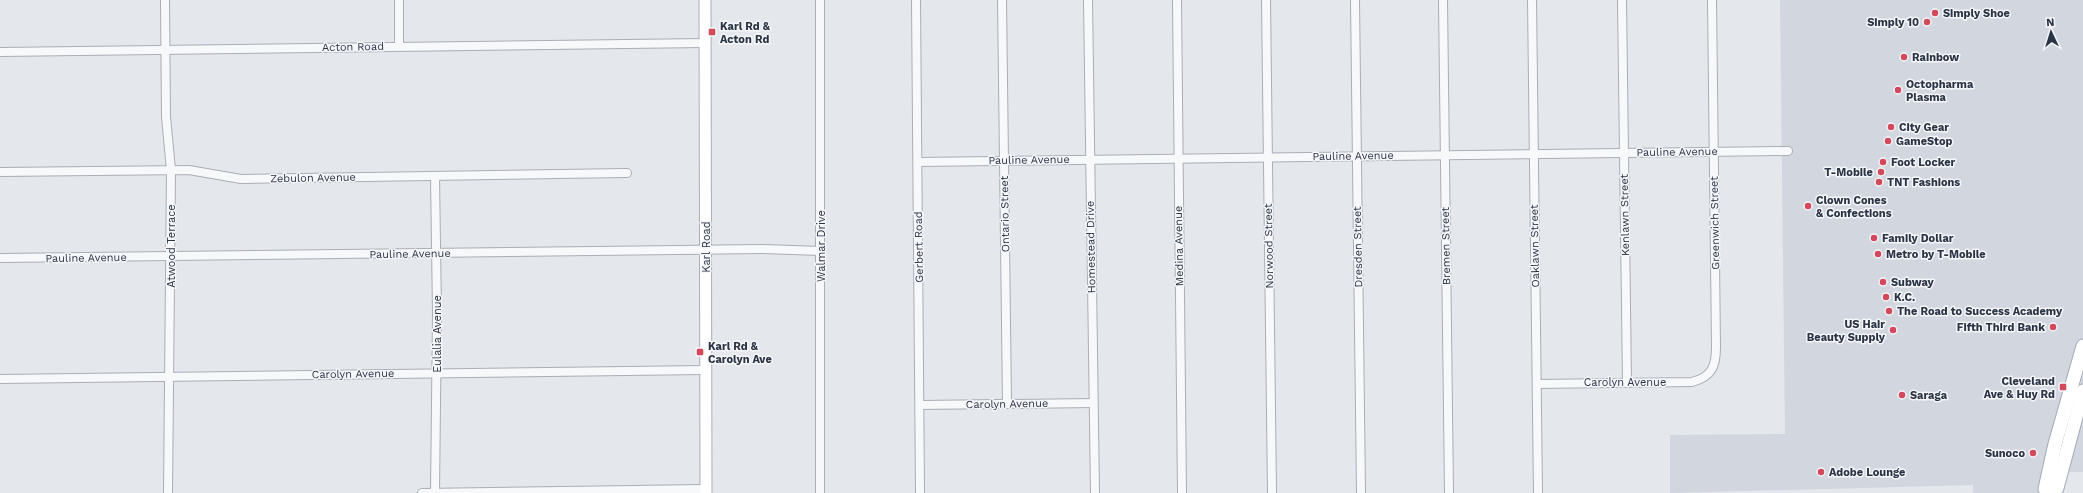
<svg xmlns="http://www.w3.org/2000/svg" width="2083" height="493" font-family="'Work Sans',sans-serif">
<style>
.built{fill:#d2d6de}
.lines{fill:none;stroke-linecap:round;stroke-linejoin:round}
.minor-casing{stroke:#a9aeb7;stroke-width:10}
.secondary-casing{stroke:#a9aeb7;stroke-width:13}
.primary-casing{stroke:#a3abb8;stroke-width:15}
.minor{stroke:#f7f8fa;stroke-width:8}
.secondary{stroke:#fff;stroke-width:11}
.primary{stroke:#fff;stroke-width:13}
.poi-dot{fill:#d1495b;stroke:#f4f6f9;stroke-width:1.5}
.labels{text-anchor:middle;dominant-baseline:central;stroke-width:3;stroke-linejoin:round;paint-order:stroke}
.poi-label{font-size:11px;font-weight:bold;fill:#2b3445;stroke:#f4f6f9;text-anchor:start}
.street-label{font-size:11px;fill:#2b3445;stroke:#f4f6f9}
</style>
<rect width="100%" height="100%" fill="#e4e7ec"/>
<polygon class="built" points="1780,0 2083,0 2083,472 2066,472 2063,493 1973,493 1973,485 1670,493 1670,435 1785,434"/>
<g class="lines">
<defs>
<g id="minor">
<polyline points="165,0 166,117 171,170 168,493"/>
<polyline points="399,0 399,46"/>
<polyline points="820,0 820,493"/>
<polyline points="916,0 920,493"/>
<polyline points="1002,0 1007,403"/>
<polyline points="1088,0 1095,493"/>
<polyline points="1177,0 1182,493"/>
<polyline points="1266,0 1272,493"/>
<polyline points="1355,0 1361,493"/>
<polyline points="1443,0 1449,493"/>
<polyline points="1532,0 1538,493"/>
<polyline points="1622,0 1627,383"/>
<polyline points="0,52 705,43"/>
<path d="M918,162C1208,157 1498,152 1788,151"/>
<polyline points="0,172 189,170 241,179 627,173"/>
<polyline points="0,258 763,249 821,251"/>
<polyline points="0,379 705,370"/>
<path d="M1537,384L1692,382C1712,377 1716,366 1716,347L1712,0"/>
<polyline points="921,405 1093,403"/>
<polyline points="422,493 705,489"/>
<polyline points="435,493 437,313 435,176"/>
</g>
<polyline id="secondary" points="705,0 706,493"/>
<g id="primary">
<polyline points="2049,493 2045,489 2055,444 2083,346"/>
<polyline points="2052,493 2057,488 2083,391"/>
</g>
</defs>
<use href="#minor" class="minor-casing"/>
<use href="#secondary" class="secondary-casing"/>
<use href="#primary" class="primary-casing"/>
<use href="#minor" class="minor"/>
<use href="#secondary" class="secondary"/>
<use href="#primary" class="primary"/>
</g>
<g class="poi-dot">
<circle cx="1935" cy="13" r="4"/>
<circle cx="1927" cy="22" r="4"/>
<rect x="708" y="28" width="8" height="8" rx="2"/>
<circle cx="1904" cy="57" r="4"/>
<circle cx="1898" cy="90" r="4"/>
<circle cx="1891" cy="127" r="4"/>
<circle cx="1888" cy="141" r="4"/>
<circle cx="1883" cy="162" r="4"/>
<circle cx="1881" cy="172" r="4"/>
<circle cx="1879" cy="182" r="4"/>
<circle cx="1808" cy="206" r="4"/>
<circle cx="1874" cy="238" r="4"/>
<circle cx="1878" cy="254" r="4"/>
<circle cx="1883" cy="282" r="4"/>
<circle cx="1886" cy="297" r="4"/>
<circle cx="1889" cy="311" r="4"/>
<circle cx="2053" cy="327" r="4"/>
<circle cx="1893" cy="330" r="4"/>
<rect x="696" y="348" width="8" height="8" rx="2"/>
<rect x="2059" y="383" width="8" height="8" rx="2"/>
<circle cx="1902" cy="395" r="4"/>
<circle cx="2033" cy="453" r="4"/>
<circle cx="1821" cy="472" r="4"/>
</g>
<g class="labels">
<g class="poi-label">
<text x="1943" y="13">Simply Shoe</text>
<text x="1919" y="22" text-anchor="end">Simply 10</text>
<text x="720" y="26">Karl Rd &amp;<tspan x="720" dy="13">Acton Rd</tspan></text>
<text x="1912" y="57">Rainbow</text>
<text x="1906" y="84">Octopharma<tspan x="1906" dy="13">Plasma</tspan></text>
<text x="1899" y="127">City Gear</text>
<text x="1896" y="141">GameStop</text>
<text x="1891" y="162">Foot Locker</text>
<text x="1873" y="172" text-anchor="end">T-Mobile</text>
<text x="1887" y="182">TNT Fashions</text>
<text x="1816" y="200">Clown Cones<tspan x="1816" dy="13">&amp; Confections</tspan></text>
<text x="1882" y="238">Family Dollar</text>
<text x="1886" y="254">Metro by T-Mobile</text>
<text x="1891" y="282">Subway</text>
<text x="1894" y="297">K.C.</text>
<text x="1897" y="311">The Road to Success Academy</text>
<text x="1885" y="324" text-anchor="end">US Hair<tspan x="1885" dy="13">Beauty Supply</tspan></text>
<text x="2045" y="327" text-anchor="end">Fifth Third Bank</text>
<text x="708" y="346">Karl Rd &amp;<tspan x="708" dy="13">Carolyn Ave</tspan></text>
<text x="2055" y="381" text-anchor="end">Cleveland<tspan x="2055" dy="13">Ave &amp; Huy Rd</tspan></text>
<text x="1910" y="395">Saraga</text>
<text x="2025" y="453" text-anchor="end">Sunoco</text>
<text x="1829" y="472">Adobe Lounge</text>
</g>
<g class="street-label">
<text transform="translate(353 47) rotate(-1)">Acton Road</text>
<text transform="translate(1677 152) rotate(-1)">Pauline Avenue</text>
<text transform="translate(1353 156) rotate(-1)">Pauline Avenue</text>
<text transform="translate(1029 160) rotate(-1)">Pauline Avenue</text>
<text transform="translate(313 178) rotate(-1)">Zebulon Avenue</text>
<text transform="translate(1005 214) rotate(-91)">Ontario Street</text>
<text transform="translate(1625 215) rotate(-91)">Kenlawn Street</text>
<text transform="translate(1715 223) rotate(-91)">Greenwich Street</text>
<text transform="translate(171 246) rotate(-90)">Atwood Terrace</text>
<text transform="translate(821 246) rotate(-90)">Walmar Drive</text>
<text transform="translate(1179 246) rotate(-91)">Medina Avenue</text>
<text transform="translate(1269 246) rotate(-91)">Norwood Street</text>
<text transform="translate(1446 246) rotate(-91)">Bremen Street</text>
<text transform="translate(1535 246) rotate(-91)">Oaklawn Street</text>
<text transform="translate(706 247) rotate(-90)">Karl Road</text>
<text transform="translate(919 247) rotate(-91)">Gerbert Road</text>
<text transform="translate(1091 247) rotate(-91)">Homestead Drive</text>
<text transform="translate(1358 247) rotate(-91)">Dresden Street</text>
<text transform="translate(410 254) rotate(-1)">Pauline Avenue</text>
<text transform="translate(86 258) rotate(-1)">Pauline Avenue</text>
<text transform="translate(437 334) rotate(-90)">Eulalia Avenue</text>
<text transform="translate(353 374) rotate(-1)">Carolyn Avenue</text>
<text x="1625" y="382">Carolyn Avenue</text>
<text transform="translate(1007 404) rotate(-1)">Carolyn Avenue</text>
</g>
</g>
<g transform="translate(2051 32) rotate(356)" stroke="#f4f6f9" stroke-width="3" paint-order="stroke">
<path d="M0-3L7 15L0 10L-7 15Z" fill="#2b3445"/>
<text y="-6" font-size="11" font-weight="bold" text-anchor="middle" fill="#2b3445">N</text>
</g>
</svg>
